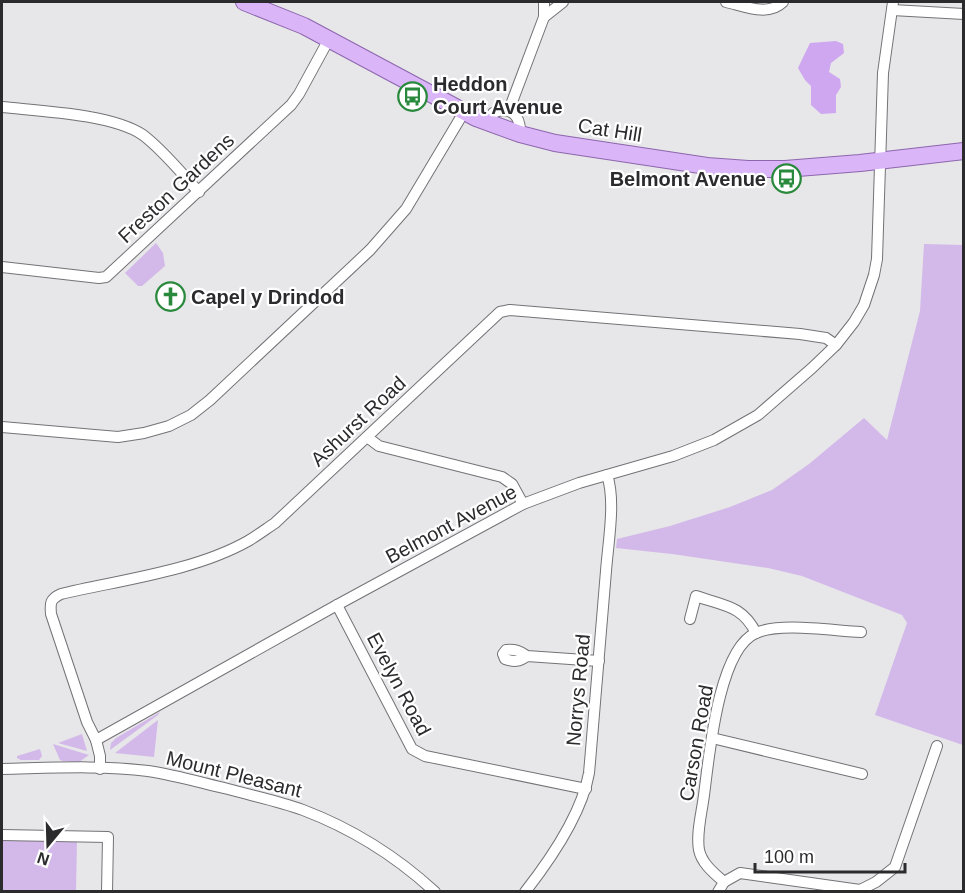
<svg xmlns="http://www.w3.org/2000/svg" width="965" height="893" font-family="Helvetica,sans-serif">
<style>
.green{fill:#d3b9ea}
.water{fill:#cea7f0}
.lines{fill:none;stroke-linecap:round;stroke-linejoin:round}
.street-casing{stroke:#747276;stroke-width:12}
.primary-casing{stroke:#8d66ad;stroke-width:18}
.street{stroke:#fff;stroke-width:10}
.primary{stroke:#dab6f8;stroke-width:16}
.labels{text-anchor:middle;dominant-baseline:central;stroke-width:4.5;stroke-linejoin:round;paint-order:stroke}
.poi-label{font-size:20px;font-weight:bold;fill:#2b2a2c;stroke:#fff;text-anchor:start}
.street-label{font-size:20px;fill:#2b2a2c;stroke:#fff}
</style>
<rect width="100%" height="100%" fill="#e7e6e9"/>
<g class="green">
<polygon points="156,243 163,253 165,266 142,286 138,286 125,273"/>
<polygon points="924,244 963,245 963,745 875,715 907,623 902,615 802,576 768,568 672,554 616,548 617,539 670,526 730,507 772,490 809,464 864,418 887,440 920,311"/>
<polygon points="160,712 158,715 110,750 111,743 116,738"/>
<polygon points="158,720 154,757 115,753"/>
<polygon points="82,734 87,751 58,743"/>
<polygon points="53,744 89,755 79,762 63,761 60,760"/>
<polygon points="40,749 42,756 39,760 21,760 17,758 17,756"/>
<polygon points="2,839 77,840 76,891 2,892"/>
</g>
<polygon class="water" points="836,41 843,44 844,53 831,63 829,72 840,79 841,87 836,95 836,113 821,114 811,105 811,86 805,80 798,68 810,43"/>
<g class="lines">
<defs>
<g id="street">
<path d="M726,2C744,6 768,17 783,2"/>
<polyline points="892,10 964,14"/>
<polyline points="544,17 563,2"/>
<path d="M2,107C39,111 112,114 143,135C164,151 181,173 199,192"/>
<polyline points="509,110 544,17 544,2"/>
<path d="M488,123L493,113C511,105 521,116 520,134"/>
<polyline points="2,267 99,278 106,277 291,105 299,94 329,39"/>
<polyline points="2,427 118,437 144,433 169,426 191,415 210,400 370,250 406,209 464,112"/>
<polyline points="367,437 379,446 502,477 512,484 523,504"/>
<polyline points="337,605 412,749 425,756 586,789"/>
<path d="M690,619L696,596C724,606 742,605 756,633"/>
<path d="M527,656C519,662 514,662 505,659L503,654L506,650C515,649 520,651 527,656L599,661"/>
<polyline points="712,738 862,774"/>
<path d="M96,740L87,722L51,614C50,603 50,599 61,594C120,580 195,571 248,541C258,535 266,529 275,523L500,312L510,310L800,334L826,338L836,345"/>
<path d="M2,769C50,768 100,765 148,771C175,775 202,783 228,789C253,796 279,801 303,810C353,829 396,856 435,892"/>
<polyline points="100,769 100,756 96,740 337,605 523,504 579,483 673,456 714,440 758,415 812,368 836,345 854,322 864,305 874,275 877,259 883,73 893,2"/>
<polyline points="2,835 108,837 107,892"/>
<polyline points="724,882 740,873 860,890 876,882 895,867 937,746"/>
<path d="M525,892C550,860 582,813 589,773C595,706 600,639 606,571C608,543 616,501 607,475"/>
<path d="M718,892L724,882C714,873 702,864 699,850C696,833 702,812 704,795C709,758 718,649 756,633C780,622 834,631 861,632"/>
</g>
<polyline id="primary" points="244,2 304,26 476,118 520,134 555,143 707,166 748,169 785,169 860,163 964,151"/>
</defs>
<use href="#street" class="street-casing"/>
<use href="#primary" class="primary-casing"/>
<use href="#street" class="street"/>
<use href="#primary" class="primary"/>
</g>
<defs>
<symbol id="bus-ring" viewBox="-11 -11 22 22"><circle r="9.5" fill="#fff" stroke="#29893c" stroke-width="1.5"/><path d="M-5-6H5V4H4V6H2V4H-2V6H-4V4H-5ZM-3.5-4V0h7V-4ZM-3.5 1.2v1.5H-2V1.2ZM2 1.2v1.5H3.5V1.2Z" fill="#29893c"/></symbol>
<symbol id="church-ring" viewBox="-11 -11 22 22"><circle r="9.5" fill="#fff" stroke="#29893c" stroke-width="1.5"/><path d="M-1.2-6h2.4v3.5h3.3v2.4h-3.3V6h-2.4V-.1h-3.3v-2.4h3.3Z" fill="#29893c"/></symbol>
</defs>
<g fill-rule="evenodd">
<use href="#bus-ring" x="396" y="80" width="33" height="33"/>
<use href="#bus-ring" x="770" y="162" width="33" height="33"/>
<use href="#church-ring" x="154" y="280" width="33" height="33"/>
</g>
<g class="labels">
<g class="poi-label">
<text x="433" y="84">Heddon<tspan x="433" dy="23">Court Avenue</tspan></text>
<text x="766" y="179" text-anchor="end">Belmont Avenue</text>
<text x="191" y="297">Capel y Drindod</text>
</g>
<g class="street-label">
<text transform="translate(610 130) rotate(9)">Cat Hill</text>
<text transform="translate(176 188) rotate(-43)">Freston Gardens</text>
<text transform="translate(358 421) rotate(-43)">Ashurst Road</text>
<text transform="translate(451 524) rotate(-28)">Belmont Avenue</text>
<text transform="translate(399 684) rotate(62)">Evelyn Road</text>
<text transform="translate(578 690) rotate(-85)">Norrys Road</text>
<text transform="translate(696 743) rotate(-80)">Carson Road</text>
<text transform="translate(234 774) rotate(14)">Mount Pleasant</text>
</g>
</g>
<rect width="965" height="893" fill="none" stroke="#2b2a2c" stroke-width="6"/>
<g transform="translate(48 845) rotate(199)" stroke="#ffffff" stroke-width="4.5" paint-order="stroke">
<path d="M0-4.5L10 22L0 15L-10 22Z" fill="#2b2a2c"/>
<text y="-9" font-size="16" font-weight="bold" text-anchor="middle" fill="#2b2a2c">N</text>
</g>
<path d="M755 863v9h150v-9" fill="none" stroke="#2b2a2c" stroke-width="3"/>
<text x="764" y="863" font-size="18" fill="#2b2a2c" stroke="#ffffff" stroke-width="4.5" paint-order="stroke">100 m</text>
</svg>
